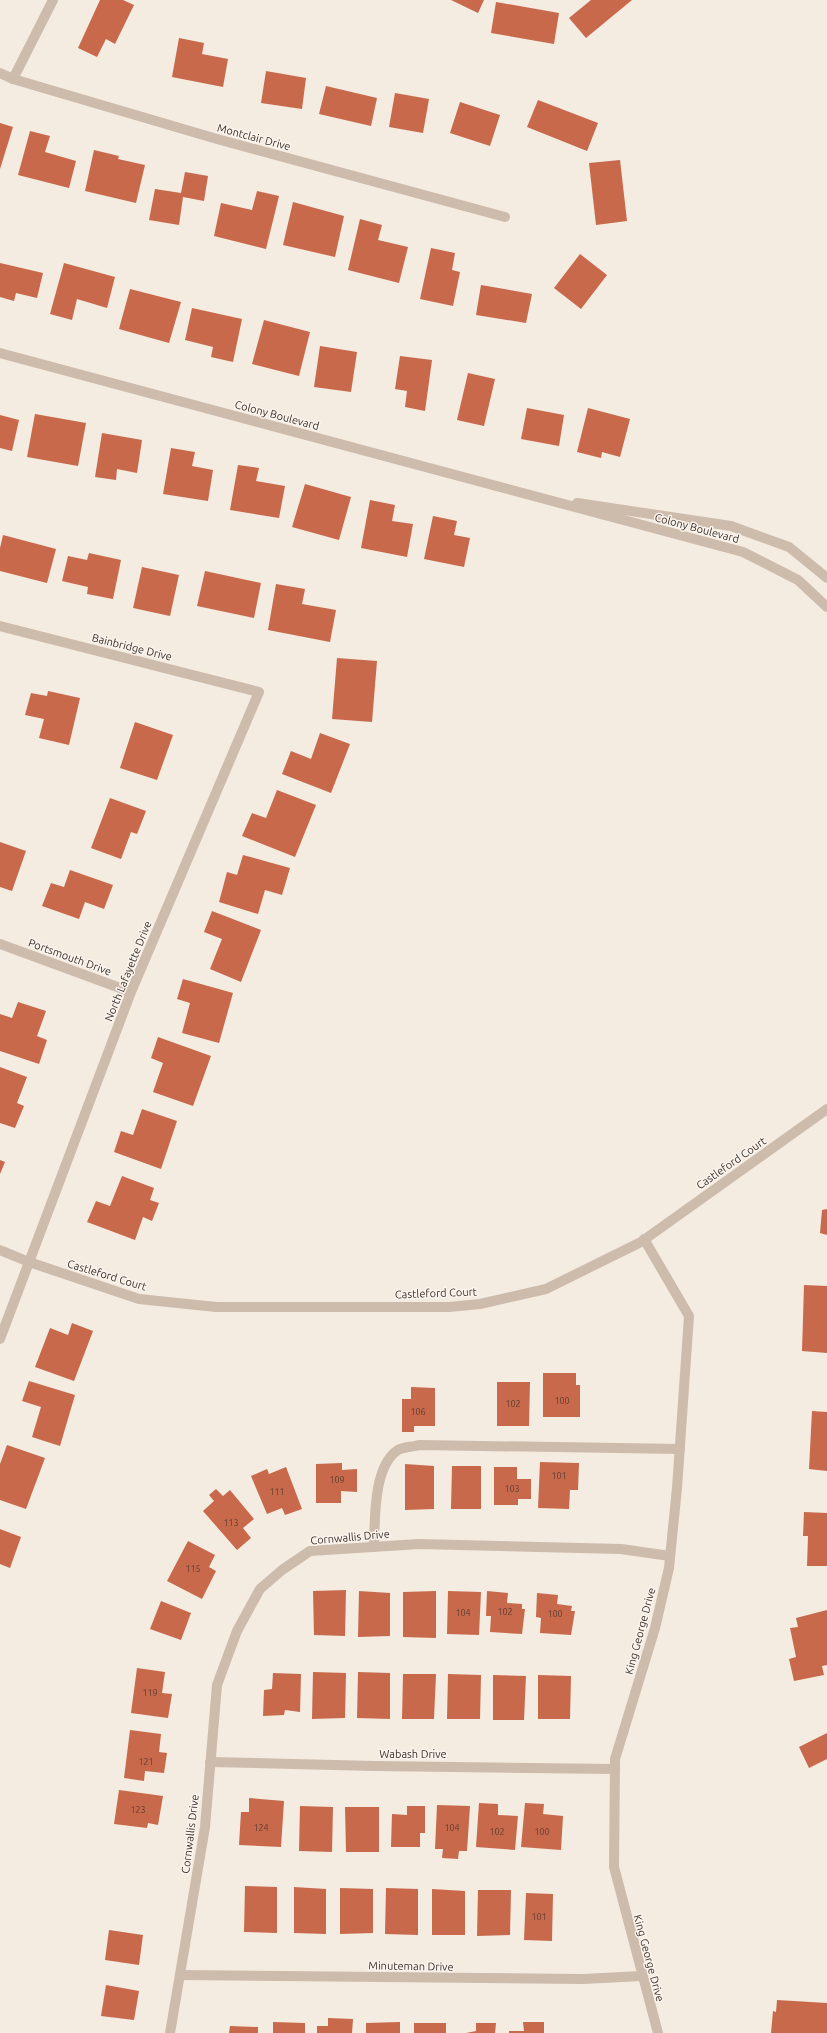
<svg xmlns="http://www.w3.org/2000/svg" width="827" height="2033" font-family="Ubuntu,sans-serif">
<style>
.building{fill:#c8694b}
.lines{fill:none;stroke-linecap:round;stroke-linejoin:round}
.street{stroke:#cdbbac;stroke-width:10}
.labels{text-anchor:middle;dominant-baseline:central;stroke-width:3;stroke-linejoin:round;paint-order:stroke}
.number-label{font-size:9px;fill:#5e3e33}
.street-label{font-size:11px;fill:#3b302b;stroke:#fbf5ee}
</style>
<rect width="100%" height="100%" fill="#f4ebe1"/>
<g class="building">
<polygon points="100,0 123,0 134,5 115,44 106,39 97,57 78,48"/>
<polygon points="451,0 484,0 478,13"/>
<polygon points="591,0 632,0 586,38 569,18"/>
<polygon points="496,2 559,13 554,44 491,33"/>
<polygon points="179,38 204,43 202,54 228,59 223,87 172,77"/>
<polygon points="266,71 306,78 302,109 261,103"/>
<polygon points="326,86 377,98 371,126 319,114"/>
<polygon points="395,93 429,99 423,133 389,127"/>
<polygon points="538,100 598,123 587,151 527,127"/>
<polygon points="460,102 500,115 490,146 450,133"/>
<polygon points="0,123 13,127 0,169"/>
<polygon points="30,131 50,136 45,152 76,161 69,188 18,175"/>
<polygon points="94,150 119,156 118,159 145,165 136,203 85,191"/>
<polygon points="620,160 627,221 596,225 589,163"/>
<polygon points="185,172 208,176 204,201 183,197 179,225 149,220 155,189 181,193"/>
<polygon points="257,191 279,196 266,249 214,236 221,203 252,210"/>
<polygon points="293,202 344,216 335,257 283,245"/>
<polygon points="360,219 382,225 378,240 408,247 399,283 348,270"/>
<polygon points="431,248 455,253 452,270 460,272 453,306 420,299"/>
<polygon points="580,254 607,275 581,309 554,288"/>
<polygon points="0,263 43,273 37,298 16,293 14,301 0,297"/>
<polygon points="64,263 115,277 107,308 77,299 72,320 50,314"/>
<polygon points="481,285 532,294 526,323 476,315"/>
<polygon points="130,289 181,302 169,343 119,329"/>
<polygon points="192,308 242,319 233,362 211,357 213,347 185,340"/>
<polygon points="264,320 310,332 299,376 252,364"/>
<polygon points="320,346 357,352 351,392 314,387"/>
<polygon points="400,356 432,360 425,411 405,407 407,391 395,389"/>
<polygon points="468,373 495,379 484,426 457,420"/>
<polygon points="527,408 564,415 559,446 521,439"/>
<polygon points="588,408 630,419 620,457 602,452 601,458 577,452"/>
<polygon points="35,414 86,423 78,466 27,457"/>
<polygon points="0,415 19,420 12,451 0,448"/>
<polygon points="102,433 142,440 137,473 117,469 116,480 95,477"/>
<polygon points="171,448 195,452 192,466 213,470 208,501 163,494"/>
<polygon points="238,465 259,468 256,481 285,486 279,518 230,510"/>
<polygon points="305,484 351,497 339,540 292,527"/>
<polygon points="370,500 395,505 392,521 413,524 407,557 361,548"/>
<polygon points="433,516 457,521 454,535 470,538 464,567 424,559"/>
<polygon points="3,535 56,549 47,583 0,571 0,548"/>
<polygon points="89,553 121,560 113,599 87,594 88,587 62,581 68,556 87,560"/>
<polygon points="142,567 179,575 170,616 133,608"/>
<polygon points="205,571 261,583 254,618 197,606"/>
<polygon points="276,584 305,589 302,604 336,610 330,642 268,630"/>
<polygon points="337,658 377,661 372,722 332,719"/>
<polygon points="48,691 80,698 69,745 39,738 44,719 25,715 31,693 47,696"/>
<polygon points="135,722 173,735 157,780 120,768"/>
<polygon points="320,733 350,744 331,793 282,774 291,751 311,759"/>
<polygon points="277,790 316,805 295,857 242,836 252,813 266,818"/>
<polygon points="110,798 146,811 137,834 131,832 121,859 91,848"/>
<polygon points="0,842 26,851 12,891 0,887"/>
<polygon points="243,855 290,868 282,895 265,890 258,914 219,902 227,872 237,875"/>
<polygon points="70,870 113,885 104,909 85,902 79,919 42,906 51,883 64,887"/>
<polygon points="212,911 261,930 241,982 210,969 222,939 204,932"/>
<polygon points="183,979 233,993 219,1043 182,1033 190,1003 177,999"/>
<polygon points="18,1002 46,1011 37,1036 47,1040 39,1064 0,1051 0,1014 12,1018"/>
<polygon points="158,1037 211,1056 193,1106 153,1092 163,1063 151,1058"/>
<polygon points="0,1067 27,1077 17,1103 24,1106 15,1128 0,1123"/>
<polygon points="142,1109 177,1121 161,1169 114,1152 121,1131 133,1135"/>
<polygon points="0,1160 5,1162 0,1174"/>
<polygon points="122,1176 154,1188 150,1200 159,1203 152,1221 143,1217 135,1240 87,1222 96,1201 110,1206"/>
<polygon points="827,1209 827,1235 820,1233 822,1210"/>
<polygon points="804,1285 827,1286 827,1353 802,1351"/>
<polygon points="72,1323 93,1331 74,1381 35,1367 50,1328 68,1335"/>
<polygon points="543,1373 576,1373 576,1385 580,1385 580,1417 543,1417"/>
<polygon points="29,1381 75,1395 60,1446 32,1437 41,1407 22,1401"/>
<polygon points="497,1382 530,1382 529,1426 497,1426"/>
<polygon points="411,1387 435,1388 435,1426 414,1426 414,1432 402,1432 402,1399 411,1399"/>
<polygon points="812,1411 827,1412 827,1471 809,1469"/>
<polygon points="7,1445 45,1458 26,1509 0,1500 0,1464"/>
<polygon points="540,1462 579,1463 578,1490 570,1490 569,1509 538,1508"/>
<polygon points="342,1463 342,1470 357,1469 357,1492 341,1491 341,1503 316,1503 316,1464"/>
<polygon points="405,1464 434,1466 434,1509 405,1510"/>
<polygon points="452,1466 481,1466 481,1509 451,1509"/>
<polygon points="286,1467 302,1509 285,1515 282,1508 267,1514 251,1476 267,1469 269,1474"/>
<polygon points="494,1467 517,1467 517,1479 531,1479 531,1499 518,1499 518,1505 494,1505"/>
<polygon points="216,1489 223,1496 230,1490 254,1519 243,1528 251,1538 237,1550 203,1511 214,1501 209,1495"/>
<polygon points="804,1512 827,1513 827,1566 807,1566 808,1536 803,1536"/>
<polygon points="0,1529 21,1537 10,1568 0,1564"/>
<polygon points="188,1541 215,1555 209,1567 216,1571 202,1599 167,1581"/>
<polygon points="346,1590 345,1636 314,1635 313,1591"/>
<polygon points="359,1591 390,1593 390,1636 358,1637"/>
<polygon points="436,1591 436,1638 403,1637 403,1592"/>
<polygon points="448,1591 481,1592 479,1635 447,1634"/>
<polygon points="487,1591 508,1593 507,1603 522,1604 522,1609 525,1609 522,1634 490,1632 491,1616 486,1616"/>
<polygon points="537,1593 558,1595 557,1604 572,1606 571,1611 575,1611 571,1635 540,1633 541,1618 536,1617"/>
<polygon points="161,1601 191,1613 181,1640 150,1629"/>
<polygon points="827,1610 827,1665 822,1666 824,1675 794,1681 789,1659 796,1657 790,1628 798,1627 796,1618"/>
<polygon points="137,1668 165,1672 162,1693 172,1694 168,1718 131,1713"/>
<polygon points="313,1672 346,1673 345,1718 312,1719"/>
<polygon points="358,1672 390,1673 390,1719 357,1718"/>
<polygon points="273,1673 301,1674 300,1712 285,1710 284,1715 263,1716 264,1690 272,1689"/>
<polygon points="403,1674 436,1674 434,1719 402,1719"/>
<polygon points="448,1674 481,1675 480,1719 447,1719"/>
<polygon points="493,1675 526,1676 524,1720 493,1720"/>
<polygon points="538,1675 571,1676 570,1719 538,1719"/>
<polygon points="130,1730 161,1734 159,1752 167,1753 164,1773 145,1771 144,1781 124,1778"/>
<polygon points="827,1733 827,1759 809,1768 799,1747"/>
<polygon points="119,1790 163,1796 158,1825 148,1823 147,1828 114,1824"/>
<polygon points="249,1798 284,1801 281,1847 239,1845 241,1812 249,1812"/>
<polygon points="479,1803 498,1804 498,1815 518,1816 515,1850 476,1847"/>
<polygon points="525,1803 544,1804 543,1814 563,1816 561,1850 521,1847"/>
<polygon points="437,1805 470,1806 467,1851 459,1851 458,1859 442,1858 443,1849 435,1849"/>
<polygon points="300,1806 333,1807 332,1852 299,1851"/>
<polygon points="407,1806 425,1806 425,1833 420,1833 420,1847 391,1847 392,1814 407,1815"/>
<polygon points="345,1807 379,1807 379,1852 346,1852"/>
<polygon points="245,1886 277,1887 277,1933 244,1932"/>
<polygon points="294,1887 326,1889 326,1934 294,1933"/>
<polygon points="340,1888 373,1889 373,1933 340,1934"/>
<polygon points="386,1888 418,1889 418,1935 385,1934"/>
<polygon points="432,1889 465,1891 465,1935 432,1935"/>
<polygon points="478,1890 511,1890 510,1935 477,1936"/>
<polygon points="526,1893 553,1894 552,1941 524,1940"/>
<polygon points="109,1930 143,1935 139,1965 105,1960"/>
<polygon points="106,1985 139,1991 134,2020 101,2016"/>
<polygon points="777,2000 827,2003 827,2033 771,2033 773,2011 776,2012"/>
<polygon points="328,2018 353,2019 352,2033 317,2033 317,2026 328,2026"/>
<polygon points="273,2022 305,2023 305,2033 273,2033"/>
<polygon points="400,2022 400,2033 366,2033 366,2023"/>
<polygon points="523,2022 544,2022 544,2033 509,2033 509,2031 524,2031"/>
<rect x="414" y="2023" width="32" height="10"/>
<polygon points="476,2023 496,2023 495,2033 466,2033 476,2031"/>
<polygon points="230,2026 258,2027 258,2033 229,2033"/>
</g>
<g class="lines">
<g class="street">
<polyline points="0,73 13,79 217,139 505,217"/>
<polyline points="13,79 53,0"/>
<polyline points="0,353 743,552 798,580 827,607"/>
<polyline points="577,503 731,526 789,547 827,578"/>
<polyline points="0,626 259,692 131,992 0,1339"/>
<polyline points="0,944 131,992"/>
<polyline points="644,1239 689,1316 677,1488 669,1568 655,1628 615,1759 614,1867 658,2033"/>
<polyline points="0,1250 29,1262 139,1299 216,1307 449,1307 480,1304 546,1289 641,1242 827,1109"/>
<path d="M374,1547C375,1520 373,1466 398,1450C403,1447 413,1447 419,1445L680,1449"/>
<polyline points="210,1762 374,1766 615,1769"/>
<polyline points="180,1975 583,1979 641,1976"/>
<polyline points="170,2033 205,1827 217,1685 237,1631 260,1589 282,1570 310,1551 419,1544 621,1549 670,1556"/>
</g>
</g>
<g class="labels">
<g class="number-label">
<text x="562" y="1401">100</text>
<text x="513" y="1404">102</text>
<text x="418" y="1412">106</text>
<text x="559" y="1476">101</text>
<text x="337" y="1480">109</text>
<text x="512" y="1489">103</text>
<text x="277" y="1492">111</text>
<text x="231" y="1523">113</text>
<text x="193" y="1569">115</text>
<text x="505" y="1612">102</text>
<text x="463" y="1613">104</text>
<text x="555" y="1614">100</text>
<text x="150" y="1693">119</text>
<text x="146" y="1762">121</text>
<text x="138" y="1810">123</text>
<text x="261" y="1828">124</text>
<text x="452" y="1828">104</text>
<text x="497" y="1832">102</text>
<text x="542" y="1832">100</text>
<text x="539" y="1917">101</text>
</g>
<g class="street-label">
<text transform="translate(254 137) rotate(15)">Montclair Drive</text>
<text transform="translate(277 415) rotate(15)">Colony Boulevard</text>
<text transform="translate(697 528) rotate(15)">Colony Boulevard</text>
<text transform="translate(132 647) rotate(14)">Bainbridge Drive</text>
<text transform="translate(70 957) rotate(20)">Portsmouth Drive</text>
<text transform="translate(128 971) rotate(-68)">North Lafayette Drive</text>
<text transform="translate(731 1163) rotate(-35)">Castleford Court</text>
<text transform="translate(107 1275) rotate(17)">Castleford Court</text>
<text transform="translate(436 1293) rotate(-2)">Castleford Court</text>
<text transform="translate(350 1537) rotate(-5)">Cornwallis Drive</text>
<text transform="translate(640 1631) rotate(-75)">King George Drive</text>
<text x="413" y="1754">Wabash Drive</text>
<text transform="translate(190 1834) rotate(-83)">Cornwallis Drive</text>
<text transform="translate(649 1958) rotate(75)">King George Drive</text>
<text transform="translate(411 1966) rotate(1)">Minuteman Drive</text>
</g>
</g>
</svg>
